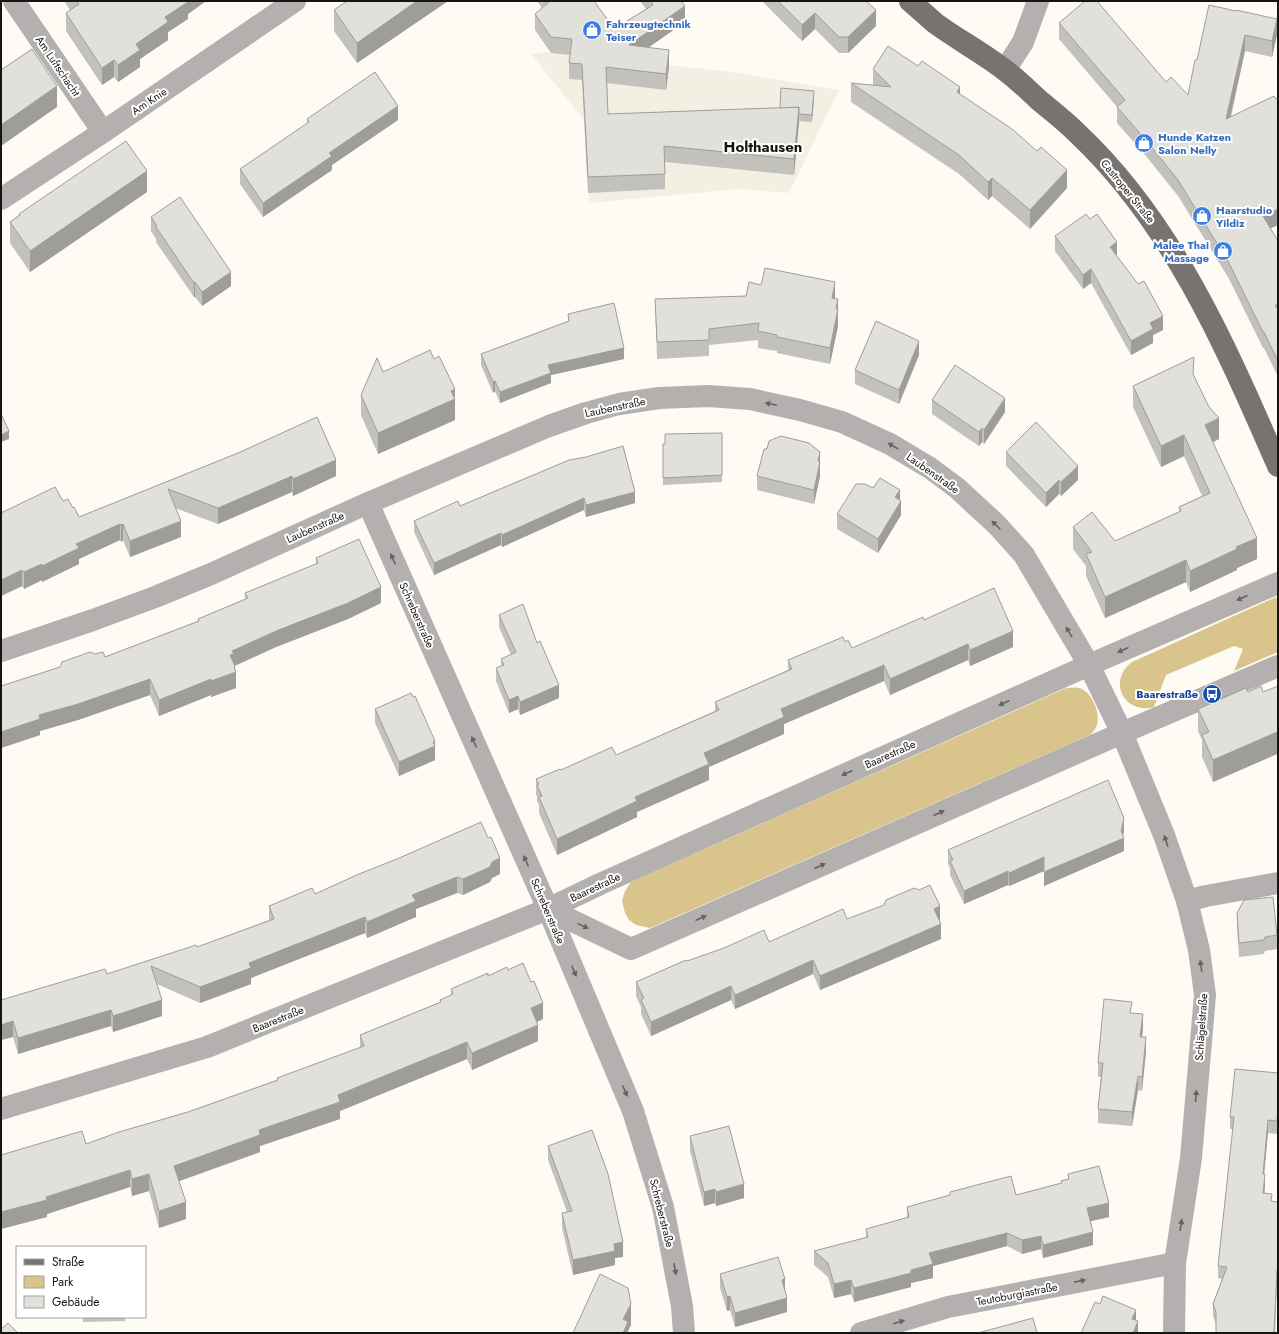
<svg xmlns="http://www.w3.org/2000/svg" width="1279" height="1334" font-family="Jost,sans-serif">
<style>
.built{fill:#f3efe2}
.green{fill:#d9c58c}
.lines{fill:none;stroke-linecap:round;stroke-linejoin:round}
.minor{stroke:#b4b0b0;stroke-width:22}
.major{stroke:#787371;stroke-width:22}
.wall{fill:#c2c1bb}
.shaded-wall{fill:#9e9d99}
.building{fill:#e2e0da;stroke:#9e9d99}
.oneway{fill:#656262}
.labels{text-anchor:middle;dominant-baseline:central;stroke-width:4;stroke-linejoin:round;paint-order:stroke}
.shop-label{font-size:11px;font-weight:bold;fill:#366cbe;stroke:#fff;text-anchor:start}
.street-label{font-size:11px;fill:#161513;stroke:#fff}
.transit-label{font-size:11px;font-weight:bold;fill:#164399;stroke:#fff;text-anchor:end}
.district-label{font-size:15px;font-weight:bold;fill:#161513;stroke:#fff}
</style>
<rect width="100%" height="100%" fill="#fdfbf4"/>
<polygon class="built" points="545,52 733,72 839,90 789,193 739,189 589,203 584,120 531,54"/>
<g class="green">
<path d="M1276,597L1278,602V652L1234,671L1243,649L1234,646L1166,675L1154,707C1124,715 1107,681 1132,662Z"/>
<path d="M1066,688C1070,688 1075,687 1079,688C1092,691 1102,715 1096,727C1095,730 1092,733 1090,735L650,928L636,925L629,920L625,913L622,901L625,891L631,882Z"/>
</g>
<g class="lines">
<g class="minor">
<polyline points="14,1 103,132"/>
<polyline points="1005,70 1023,42 1038,1"/>
<polyline points="1,199 103,132 295,1"/>
<polyline points="368,503 548,909 633,1111 663,1207 682,1306 684,1333"/>
<polyline points="1,651 93,620 155,597 211,574 368,503 549,426 586,413 619,404 659,398 708,396 750,399 800,410 842,422 890,444 930,468 957,488 997,525 1024,555 1089,665 1122,733 1164,835 1187,901 1199,950 1205,995 1191,1158 1175,1263 1174,1333"/>
<polyline points="1187,901 1206,896 1278,883"/>
<polyline points="548,909 631,949 1122,733 1278,666"/>
<polyline points="1,1109 207,1047 548,909 600,884 1089,665 1278,583"/>
<polyline points="861,1333 948,1307 1175,1263"/>
</g>
<path class="major" d="M910,1C918,8 927,16 935,23C958,40 983,53 1006,71C1018,80 1029,91 1040,101C1052,111 1065,121 1077,133C1173,223 1226,347 1278,466"/>
</g>
<g class="wall">
<polygon points="64,1 206,1 188,14 188,19 168,32 168,40 140,59 140,67 118,82 114,77 102,85 66,31 66,13 70,10"/>
<polygon points="347,1 448,1 357,63 334,31 334,10"/>
<polygon points="537,1 594,1 614,29 646,9 640,1 681,1 685,22 649,47 669,66 666,90 607,83 608,114 780,108 814,98 812,122 799,121 794,175 665,162 665,189 588,193 582,80 569,79 569,63 570,55 551,53 535,30 535,14 542,8"/>
<polygon points="764,1 866,1 876,26 848,53 839,53 815,29 802,41 764,3"/>
<polygon points="1209,5 1277,35 1272,57 1245,51 1231,117 1271,229 1278,241 1278,377 1264,348 1263,348 1228,277 1178,196 1146,156 1117,123 1117,107 1059,39 1059,23 1166,82 1188,95 1197,60"/>
<polygon points="873,69 960,95 1067,188 1030,229 992,196 988,200 959,174 851,102 851,83 873,85"/>
<polygon points="307,119 398,120 332,165 332,170 263,217 240,184 240,169 307,124"/>
<polygon points="147,192 30,272 10,243 10,222 19,215 19,214"/>
<polygon points="151,217 231,286 202,306 195,297 194,297 156,242 156,239 151,231"/>
<polygon points="1055,236 1117,256 1163,330 1153,335 1153,343 1131,355 1091,283 1083,289 1055,251"/>
<polygon points="761,285 838,299 838,326 830,364 777,353 777,351 758,348 758,340 709,345 709,356 657,359 655,299 746,296"/>
<polygon points="568,314 624,359 551,375 551,383 500,403 495,391 493,393 481,365 481,354 568,321"/>
<polygon points="919,355 899,404 855,384 855,370"/>
<polygon points="434,359 455,389 455,420 378,454 361,415 361,395 383,372"/>
<polygon points="1194,375 1219,439 1213,442 1257,559 1237,568 1237,570 1190,592 1186,582 1105,618 1086,576 1086,566 1073,549 1073,527 1115,541 1179,512 1179,507 1202,496 1184,456 1161,467 1133,407 1133,386"/>
<polygon points="932,400 1005,412 984,444 982,442 979,446 932,414"/>
<polygon points="722,433 722,482 663,485 663,444"/>
<polygon points="1006,452 1078,480 1061,496 1059,494 1046,507 1006,466"/>
<polygon points="238,453 336,476 293,496 292,492 218,524 175,508 181,537 130,557 123,540 121,542 120,540 79,559 79,564 42,582 42,580 24,589 22,586 1,596 63,501 73,508 79,517"/>
<polygon points="569,460 635,503 586,517 584,510 502,547 501,545 434,575 414,532 414,521 460,506"/>
<polygon points="820,462 820,476 814,504 757,490 757,476"/>
<polygon points="873,488 900,500 901,515 878,553 837,529 837,514"/>
<polygon points="316,558 381,603 348,619 276,647 235,666 236,688 211,697 211,695 159,716 150,695 78,720 40,731 40,735 1,748 1,686 54,669 95,654 105,657 198,621 198,619 245,599 245,593 316,564"/>
<polygon points="499,615 537,643 559,698 520,715 518,709 509,713 496,681 496,668 501,666 501,659 511,655 499,627"/>
<polygon points="924,620 1013,647 970,666 968,660 890,695 884,681 784,724 784,734 709,767 709,780 637,812 637,817 557,855 539,813 539,805 537,801 537,796 536,795 536,779 561,770 616,755 715,711 715,702 788,670 788,660 845,642 852,648"/>
<polygon points="1278,686 1278,756 1277,754 1213,782 1202,757 1202,740 1198,731 1198,709 1248,692 1263,692"/>
<polygon points="375,709 435,741 435,760 399,776 375,723"/>
<polygon points="1124,831 1123,836 1124,851 1044,886 1044,871 1009,886 1008,885 964,904 950,875 950,868 948,864 948,850"/>
<polygon points="359,874 500,874 492,878 490,882 463,895 457,893 416,909 416,917 367,938 365,933 251,978 251,984 200,1003 157,984 162,1016 113,1032 111,1026 18,1054 13,1037 1,1040 1,1000 107,974 197,947 269,920 269,906 315,894"/>
<polygon points="1237,913 1277,935 1277,949 1265,951 1264,954 1239,957 1237,927"/>
<polygon points="847,919 940,920 939,920 941,939 820,990 813,974 735,1009 731,1000 651,1036 641,1014 641,1007 636,996 636,982 687,961 769,942"/>
<polygon points="508,970 543,1019 537,1022 538,1041 472,1070 467,1059 340,1111 340,1119 260,1146 260,1152 179,1181 186,1219 159,1228 149,1191 132,1196 130,1187 47,1214 47,1217 1,1229 86,1144 188,1112 277,1080 277,1078 360,1048 360,1035 440,1002 440,1000 451,995 451,989 488,976"/>
<polygon points="1132,1013 1143,1029 1142,1037 1146,1051 1142,1091 1138,1090 1132,1126 1098,1123 1098,1109 1101,1077 1098,1077 1098,1063"/>
<polygon points="1278,1073 1278,1121 1277,1134 1268,1133 1264,1174 1265,1187 1264,1193 1272,1201 1278,1202 1278,1282 1277,1282 1216,1324 1213,1316 1213,1304 1222,1279 1218,1278 1218,1266 1233,1129 1230,1129 1230,1117"/>
<polygon points="690,1136 744,1198 716,1206 715,1203 704,1206 690,1151"/>
<polygon points="548,1146 623,1257 615,1258 615,1265 573,1275 562,1228 562,1213 567,1212 548,1160"/>
<polygon points="1068,1174 1109,1217 1091,1221 1093,1245 1043,1258 1041,1249 1022,1254 1007,1246 933,1266 933,1278 911,1283 911,1287 854,1302 851,1294 834,1298 828,1277 814,1265 814,1251 866,1238 866,1229 907,1218 907,1207 950,1195 950,1192 1016,1195 1061,1183 1061,1181 1068,1179"/>
<polygon points="720,1274 785,1289 787,1312 735,1327 730,1310 727,1311 720,1288"/>
<polygon points="83,1317 125,1317 125,1321 83,1322"/>
</g>
<g class="shaded-wall">
<polygon points="185,1 206,1 188,14 188,19 168,32 168,40 140,59 140,67 118,82 118,65 136,44 165,17"/>
<polygon points="417,1 448,1 357,63 357,43"/>
<polygon points="685,6 685,22 629,61 629,45"/>
<polygon points="876,10 876,26 848,53 848,37"/>
<polygon points="815,13 815,29 802,41 802,25"/>
<polygon points="1277,19 1277,35 1272,57 1272,41"/>
<polygon points="1245,35 1245,51 1226,135 1226,119"/>
<polygon points="669,50 669,66 666,90 666,74"/>
<polygon points="114,60 114,77 102,85 102,68"/>
<polygon points="57,86 57,107 1,146 1,125"/>
<polygon points="960,87 960,105 957,92"/>
<polygon points="814,91 814,98 812,122 812,115"/>
<polygon points="398,106 398,120 332,165 332,170 263,217 263,203 329,153"/>
<polygon points="799,107 799,123 794,175 794,159"/>
<polygon points="1067,170 1067,188 1030,229 1030,210"/>
<polygon points="147,171 147,192 30,272 30,251"/>
<polygon points="992,178 992,196 988,200 988,182"/>
<polygon points="1278,209 1278,225 1263,232 1263,216"/>
<polygon points="1117,242 1117,256 1110,247"/>
<polygon points="1091,269 1091,283 1083,289 1083,275"/>
<polygon points="231,272 231,286 202,306 202,292"/>
<polygon points="195,282 195,297 194,297 194,283"/>
<polygon points="835,282 835,298 832,298"/>
<polygon points="838,299 838,326 830,364 830,348 836,309"/>
<polygon points="1163,316 1163,330 1153,335 1153,343 1131,355 1131,341 1150,323"/>
<polygon points="919,341 919,355 899,404 899,390"/>
<polygon points="624,348 624,359 551,375 551,383 500,403 500,392 548,365"/>
<polygon points="495,381 495,391 493,393 493,382"/>
<polygon points="455,389 455,420 378,454 378,433"/>
<polygon points="1005,398 1005,412 984,444 984,430"/>
<polygon points="1219,418 1219,439 1205,446 1205,425"/>
<polygon points="982,428 982,442 979,446 979,432"/>
<polygon points="9,431 9,439 1,442 1,435"/>
<polygon points="1184,435 1184,456 1161,467 1161,446"/>
<polygon points="820,452 820,476 814,504 814,490 818,461"/>
<polygon points="336,460 336,476 293,496 293,479"/>
<polygon points="1078,466 1078,480 1061,496 1061,482"/>
<polygon points="292,476 292,492 218,524 218,508"/>
<polygon points="1059,480 1059,494 1046,507 1046,493"/>
<polygon points="900,490 900,503 901,501 901,515 878,553 878,539 895,497"/>
<polygon points="635,492 635,503 586,517 586,505"/>
<polygon points="584,498 584,510 502,547 502,535"/>
<polygon points="181,521 181,537 130,557 130,541"/>
<polygon points="120,524 120,540 79,559 79,564 42,582 42,566 76,544"/>
<polygon points="123,524 123,540 121,542 121,525"/>
<polygon points="501,533 501,545 434,575 434,563"/>
<polygon points="1257,538 1257,559 1237,568 1237,570 1190,592 1190,571 1236,547"/>
<polygon points="1186,560 1186,582 1105,618 1105,597"/>
<polygon points="42,564 42,580 24,589 24,572"/>
<polygon points="22,570 22,586 1,596 1,580"/>
<polygon points="381,587 381,603 348,619 276,647 234,666 235,666 235,672 236,672 236,688 211,697 211,681 230,655 232,651 276,631"/>
<polygon points="1013,631 1013,647 970,666 970,650"/>
<polygon points="968,644 968,660 890,695 890,679"/>
<polygon points="884,665 884,681 784,724 784,734 709,767 709,780 637,812 637,817 557,855 557,839 635,797 704,753 781,709"/>
<polygon points="150,679 150,695 78,720 40,731 40,735 1,748 1,732 39,715"/>
<polygon points="211,679 211,695 159,716 159,700"/>
<polygon points="559,685 559,698 520,715 520,702"/>
<polygon points="518,696 518,709 509,713 509,700"/>
<polygon points="1277,732 1277,754 1213,782 1213,760"/>
<polygon points="435,741 435,760 399,776 399,762"/>
<polygon points="1124,818 1124,831 1122,839 1124,838 1124,851 1044,886 1044,872 1121,831"/>
<polygon points="1044,857 1044,871 1009,886 1009,873"/>
<polygon points="500,858 500,874 492,878 490,882 463,895 463,879 492,862"/>
<polygon points="1008,871 1008,885 964,904 964,891"/>
<polygon points="457,877 457,893 416,909 416,917 367,938 367,922 412,895"/>
<polygon points="940,906 940,920 934,923 934,909"/>
<polygon points="365,917 365,933 251,978 251,984 200,1003 200,987 249,963"/>
<polygon points="941,924 941,939 820,990 820,976"/>
<polygon points="813,960 813,974 735,1009 735,995"/>
<polygon points="731,986 731,1000 651,1036 651,1022"/>
<polygon points="162,1000 162,1016 113,1032 113,1016"/>
<polygon points="543,1003 543,1019 531,1025 531,1008"/>
<polygon points="111,1010 111,1026 18,1054 18,1038"/>
<polygon points="1143,1014 1143,1029 1140,1051 1140,1037"/>
<polygon points="13,1021 13,1037 1,1040 1,1025"/>
<polygon points="538,1025 538,1041 472,1070 472,1053"/>
<polygon points="1146,1037 1146,1051 1142,1091 1142,1077"/>
<polygon points="467,1042 467,1059 340,1111 340,1119 260,1146 260,1152 174,1183 174,1166 259,1130 338,1095"/>
<polygon points="1138,1076 1138,1090 1132,1126 1132,1112"/>
<polygon points="1278,1108 1278,1121 1277,1134 1277,1121"/>
<polygon points="1268,1120 1268,1133 1263,1186 1263,1174"/>
<polygon points="130,1170 130,1187 47,1214 47,1217 1,1229 1,1212"/>
<polygon points="149,1174 149,1191 132,1196 132,1179"/>
<polygon points="1265,1174 1265,1187 1263,1206 1263,1193"/>
<polygon points="744,1184 744,1198 716,1206 716,1192"/>
<polygon points="715,1189 715,1203 704,1206 704,1192"/>
<polygon points="186,1202 186,1219 159,1228 159,1211"/>
<polygon points="1109,1203 1109,1217 1087,1222 1087,1208"/>
<polygon points="1093,1232 1093,1245 1043,1258 1043,1245"/>
<polygon points="1007,1233 1007,1246 933,1266 933,1278 911,1283 911,1287 854,1302 854,1288 911,1270 929,1253"/>
<polygon points="1041,1236 1041,1249 1022,1254 1022,1240"/>
<polygon points="623,1242 623,1257 615,1258 615,1265 573,1275 573,1260 614,1244"/>
<polygon points="1277,1270 1277,1282 1275,1333 1274,1333"/>
<polygon points="785,1279 785,1294 782,1280"/>
<polygon points="851,1280 851,1294 834,1298 834,1284"/>
<polygon points="730,1296 730,1310 727,1311 727,1297"/>
<polygon points="787,1298 787,1312 735,1327 735,1313"/>
<polygon points="631,1304 631,1325 628,1331 628,1333 623,1333 623,1319"/>
<polygon points="1136,1310 1136,1324 1132,1319"/>
<polygon points="1138,1321 1138,1333 1133,1333"/>
</g>
<g class="building">
<polygon points="76,1 187,1 188,2 165,17 168,22 136,44 140,50 118,65 114,60 102,68 66,13 79,4"/>
<polygon points="347,1 417,1 357,43 334,10"/>
<polygon points="548,1 594,1 614,29 653,5 651,1 681,1 685,6 629,45 669,50 666,74 606,67 608,114 799,107 794,159 664,146 665,174 588,177 582,64 569,63 572,39 551,37 535,14 549,2"/>
<polygon points="778,1 866,1 876,10 848,37 839,37 815,13 802,25"/>
<polygon points="1085,1 1097,1 1166,82 1171,77 1188,95 1195,60 1197,60 1209,5 1236,11 1236,10 1277,19 1272,41 1245,35 1226,119 1274,96 1276,99 1278,98 1278,209 1263,216 1278,241 1278,305 1275,305 1278,310 1278,361 1264,332 1263,332 1228,261 1178,180 1146,140 1117,107 1125,100 1059,23"/>
<polygon points="888,46 918,66 922,61 960,87 957,92 1012,129 1037,151 1041,147 1067,170 1030,210 992,178 988,182 959,155 851,83 891,87 873,69"/>
<polygon points="32,49 57,86 1,125 1,70"/>
<polygon points="375,72 398,106 329,153 332,156 263,203 240,169 309,122 307,119"/>
<polygon points="781,88 814,91 812,115 799,114 799,107 780,108"/>
<polygon points="126,141 147,171 30,251 10,222 20,215 19,214"/>
<polygon points="180,197 231,272 202,292 195,282 194,283 156,227 157,226 151,217"/>
<polygon points="1086,214 1090,219 1097,214 1117,242 1110,247 1138,284 1144,281 1163,316 1150,323 1153,329 1131,341 1091,269 1083,275 1055,236"/>
<polygon points="765,268 835,282 832,298 838,299 836,309 838,309 830,348 777,337 777,335 758,331 759,323 709,329 709,340 657,342 655,299 746,296 749,282 761,285"/>
<polygon points="614,303 624,348 548,365 551,373 500,392 495,381 493,382 481,354 569,321 568,314"/>
<polygon points="876,321 919,341 899,390 855,370"/>
<polygon points="430,350 434,359 439,356 455,389 451,391 455,399 378,433 361,395 377,358 383,372"/>
<polygon points="1194,357 1193,374 1209,407 1219,418 1205,425 1257,538 1236,547 1237,549 1190,571 1186,560 1105,597 1086,554 1092,552 1073,527 1092,512 1115,541 1181,511 1179,507 1210,493 1184,435 1161,446 1133,386"/>
<polygon points="955,365 1005,398 984,430 982,428 979,432 932,400"/>
<polygon points="1,414 9,431 1,435"/>
<polygon points="317,417 336,460 293,479 292,476 218,508 168,489 181,521 130,541 123,524 121,525 120,524 76,544 79,548 42,566 42,564 24,572 22,570 1,580 1,513 55,487 63,501 68,499 73,508 74,507 79,517 238,453"/>
<polygon points="1036,422 1078,466 1061,482 1059,480 1046,493 1006,452"/>
<polygon points="722,433 722,475 663,478 663,444 665,444 665,434"/>
<polygon points="781,436 809,443 820,452 818,461 820,462 814,490 757,476 764,449 767,449 769,441"/>
<polygon points="623,446 635,492 586,505 584,498 502,535 501,533 434,563 414,521 458,501 460,506 569,460 586,457"/>
<polygon points="880,478 900,490 895,497 901,501 878,539 837,514 856,484 865,484 873,488"/>
<polygon points="359,539 381,587 348,603 276,631 232,651 234,654 230,655 235,666 234,667 236,672 211,681 211,679 159,700 150,679 78,704 39,715 40,719 1,732 1,686 54,669 60,667 62,662 90,652 95,654 103,652 105,657 199,621 198,619 248,598 245,593 318,563 316,558"/>
<polygon points="994,588 1013,631 970,650 968,644 890,679 884,665 781,709 784,717 704,753 709,764 635,797 637,801 557,839 539,797 542,796 537,785 539,784 536,779 560,769 561,770 612,747 616,755 719,710 715,702 792,669 788,660 843,637 845,642 848,640 852,648 923,617 924,620"/>
<polygon points="523,604 537,643 540,641 559,685 520,702 518,696 509,700 496,668 504,665 501,659 516,652 499,615"/>
<polygon points="1261,686 1263,692 1278,686 1278,734 1277,732 1213,760 1202,735 1209,732 1198,709 1246,688 1248,692"/>
<polygon points="411,693 413,697 415,696 435,741 433,742 435,746 399,762 375,709"/>
<polygon points="1108,780 1124,818 1121,831 1124,838 1044,872 1044,857 1009,873 1008,871 964,891 950,861 953,860 948,850"/>
<polygon points="481,822 488,838 491,837 500,858 492,862 490,867 463,879 457,877 412,895 416,901 367,922 365,917 249,963 251,968 200,987 151,966 162,1000 113,1016 111,1010 18,1038 13,1021 1,1025 1,1000 105,969 107,974 196,945 197,947 274,919 269,906 312,888 315,894 359,874 397,859"/>
<polygon points="930,885 940,906 934,909 941,924 820,976 813,960 735,995 731,986 651,1022 641,1000 644,998 636,982 686,960 687,961 724,948 764,930 769,942 843,909 847,919 884,905 886,900 914,888 919,890"/>
<polygon points="1273,897 1277,935 1265,937 1264,940 1239,943 1237,913 1244,900"/>
<polygon points="523,963 531,982 534,981 543,1003 531,1008 538,1025 472,1053 467,1042 338,1095 340,1102 259,1130 260,1135 174,1166 186,1202 159,1211 149,1174 132,1179 130,1170 46,1197 47,1200 1,1212 1,1155 82,1131 86,1144 119,1132 188,1112 278,1080 277,1078 364,1046 360,1035 441,1002 440,1000 453,994 451,989 488,973 488,976 507,967 508,970"/>
<polygon points="1104,999 1132,1002 1130,1013 1143,1014 1140,1037 1146,1037 1142,1077 1138,1076 1132,1112 1098,1109 1103,1063 1098,1063"/>
<polygon points="1235,1069 1278,1073 1278,1108 1277,1121 1268,1120 1263,1174 1265,1174 1263,1193 1272,1194 1271,1201 1278,1202 1278,1270 1277,1270 1274,1333 1216,1333 1216,1312 1213,1304 1227,1267 1218,1266 1234,1117 1230,1117"/>
<polygon points="729,1126 744,1184 716,1192 715,1189 704,1192 690,1136"/>
<polygon points="592,1130 608,1174 623,1242 614,1244 615,1251 573,1260 562,1213 572,1211 548,1146"/>
<polygon points="1099,1166 1109,1203 1087,1208 1093,1232 1043,1245 1041,1236 1022,1240 1007,1233 929,1253 933,1264 911,1270 911,1273 854,1288 851,1280 834,1284 828,1263 814,1251 868,1237 866,1229 909,1217 907,1207 950,1195 950,1192 1011,1176 1016,1195 1062,1183 1061,1181 1069,1179 1068,1174"/>
<polygon points="778,1257 785,1279 782,1280 787,1298 735,1313 730,1296 727,1297 720,1274"/>
<polygon points="600,1274 628,1288 631,1304 623,1319 628,1322 623,1333 573,1333"/>
<polygon points="1103,1296 1136,1310 1132,1319 1138,1321 1133,1333 1081,1333 1095,1302 1100,1304"/>
<polygon points="1033,1318 1037,1333 978,1333"/>
<polygon points="8,1323 18,1333 1,1333 1,1329"/>
</g>
<defs><path id="oneway-solid" d="M-6-.8H1V-3.2L6.5 0L1 3.2V.8H-6Z"/></defs>
<g class="oneway">
<use href="#oneway-solid" transform="translate(771 404) rotate(-168)"/>
<use href="#oneway-solid" transform="translate(893 446) rotate(-150)"/>
<use href="#oneway-solid" transform="translate(996 525) rotate(-135)"/>
<use href="#oneway-solid" transform="translate(393 559) rotate(-114)"/>
<use href="#oneway-solid" transform="translate(1242 598) rotate(156)"/>
<use href="#oneway-solid" transform="translate(1069 632) rotate(-121)"/>
<use href="#oneway-solid" transform="translate(1123 650) rotate(156)"/>
<use href="#oneway-solid" transform="translate(1004 703) rotate(156)"/>
<use href="#oneway-solid" transform="translate(474 742) rotate(-114)"/>
<use href="#oneway-solid" transform="translate(847 773) rotate(156)"/>
<use href="#oneway-solid" transform="translate(939 813) rotate(-24)"/>
<use href="#oneway-solid" transform="translate(1166 841) rotate(-109)"/>
<use href="#oneway-solid" transform="translate(526 861) rotate(-114)"/>
<use href="#oneway-solid" transform="translate(820 866) rotate(-24)"/>
<use href="#oneway-solid" transform="translate(701 918) rotate(-24)"/>
<use href="#oneway-solid" transform="translate(583 926) rotate(26)"/>
<use href="#oneway-solid" transform="translate(1201 966) rotate(-98)"/>
<use href="#oneway-solid" transform="translate(574 971) rotate(67)"/>
<use href="#oneway-solid" transform="translate(625 1091) rotate(67)"/>
<use href="#oneway-solid" transform="translate(1196 1096) rotate(-85)"/>
<use href="#oneway-solid" transform="translate(1181 1225) rotate(-81)"/>
<use href="#oneway-solid" transform="translate(675 1269) rotate(79)"/>
<use href="#oneway-solid" transform="translate(1080 1281) rotate(-11)"/>
<use href="#oneway-solid" transform="translate(899 1322) rotate(-17)"/>
</g>
<defs>
<symbol id="shop-disc" viewBox="-11 -11 22 22"><circle r="9.5" fill="#3f7fe0" stroke="#fff"/><path d="M-5-2.5h2.3a2.7 3.5 0 0 1 5.4 0H5L5.5 6h-11ZM-1.5-2.5h3a1.5 2.3 0 0 0-3 0Z" fill="#fff"/></symbol>
<symbol id="bus-disc" viewBox="-11 -11 22 22"><circle r="9.5" fill="#1a4fb4" stroke="#fff"/><path d="M-5-6H5V4H4V6H2V4H-2V6H-4V4H-5ZM-3.5-4V0h7V-4ZM-3.5 1.2v1.5H-2V1.2ZM2 1.2v1.5H3.5V1.2Z" fill="#fff"/></symbol>
</defs>
<g fill-rule="evenodd">
<use href="#shop-disc" x="581" y="19" width="22" height="22"/>
<use href="#shop-disc" x="1133" y="132" width="22" height="22"/>
<use href="#shop-disc" x="1191" y="205" width="22" height="22"/>
<use href="#shop-disc" x="1212" y="240" width="22" height="22"/>
<use href="#bus-disc" x="1201" y="683" width="22" height="22"/>
</g>
<g class="labels">
<g class="shop-label">
<text x="606" y="24">Fahrzeugtechnik<tspan x="606" dy="13">Teiser</tspan></text>
<text x="1158" y="137">Hunde Katzen<tspan x="1158" dy="13">Salon Nelly</tspan></text>
<text x="1216" y="210">Haarstudio<tspan x="1216" dy="13">Yildiz</tspan></text>
<text x="1209" y="245" text-anchor="end">Malee Thai<tspan x="1209" dy="13">Massage</tspan></text>
</g>
<g class="street-label">
<text transform="translate(58 66) rotate(56)">Am Luftschacht</text>
<text transform="translate(149 101) rotate(-34)">Am Knie</text>
<text transform="translate(1128 191) rotate(51)">Castroper Straße</text>
<text transform="translate(615 407) rotate(-12)">Laubenstraße</text>
<text transform="translate(933 473) rotate(35)">Laubenstraße</text>
<text transform="translate(315 527) rotate(-24)">Laubenstraße</text>
<text transform="translate(417 615) rotate(66)">Schreberstraße</text>
<text transform="translate(890 754) rotate(-24)">Baarestraße</text>
<text transform="translate(595 887) rotate(-25)">Baarestraße</text>
<text transform="translate(548 911) rotate(67)">Schreberstraße</text>
<text transform="translate(278 1019) rotate(-22)">Baarestraße</text>
<text transform="translate(1201 1027) rotate(-86)">Schlägelstraße</text>
<text transform="translate(662 1213) rotate(76)">Schreberstraße</text>
<text transform="translate(1017 1294) rotate(-11)">Teutoburgiastraße</text>
</g>
<g class="transit-label">
<text x="1198" y="694">Baarestraße</text>
</g>
<g class="district-label">
<text x="763" y="147">Holthausen</text>
</g>
</g>
<rect width="1279" height="1334" fill="none" stroke="#161513" stroke-width="4"/>
<rect x="16" y="1246" width="130" height="72" fill="#ffffff" stroke="#a2a1a1"/>
<rect x="24" y="1259" width="20" height="6" fill="#787371" stroke="#a2a1a1"/>
<text x="52" y="1266" font-size="12" fill="#161513">Straße</text>
<rect x="24" y="1276" width="20" height="12" fill="#d9c58c" stroke="#a2a1a1"/>
<text x="52" y="1286" font-size="12" fill="#161513">Park</text>
<rect x="24" y="1296" width="20" height="12" fill="#e2e0da" stroke="#a2a1a1"/>
<text x="52" y="1306" font-size="12" fill="#161513">Gebäude</text>
</svg>
